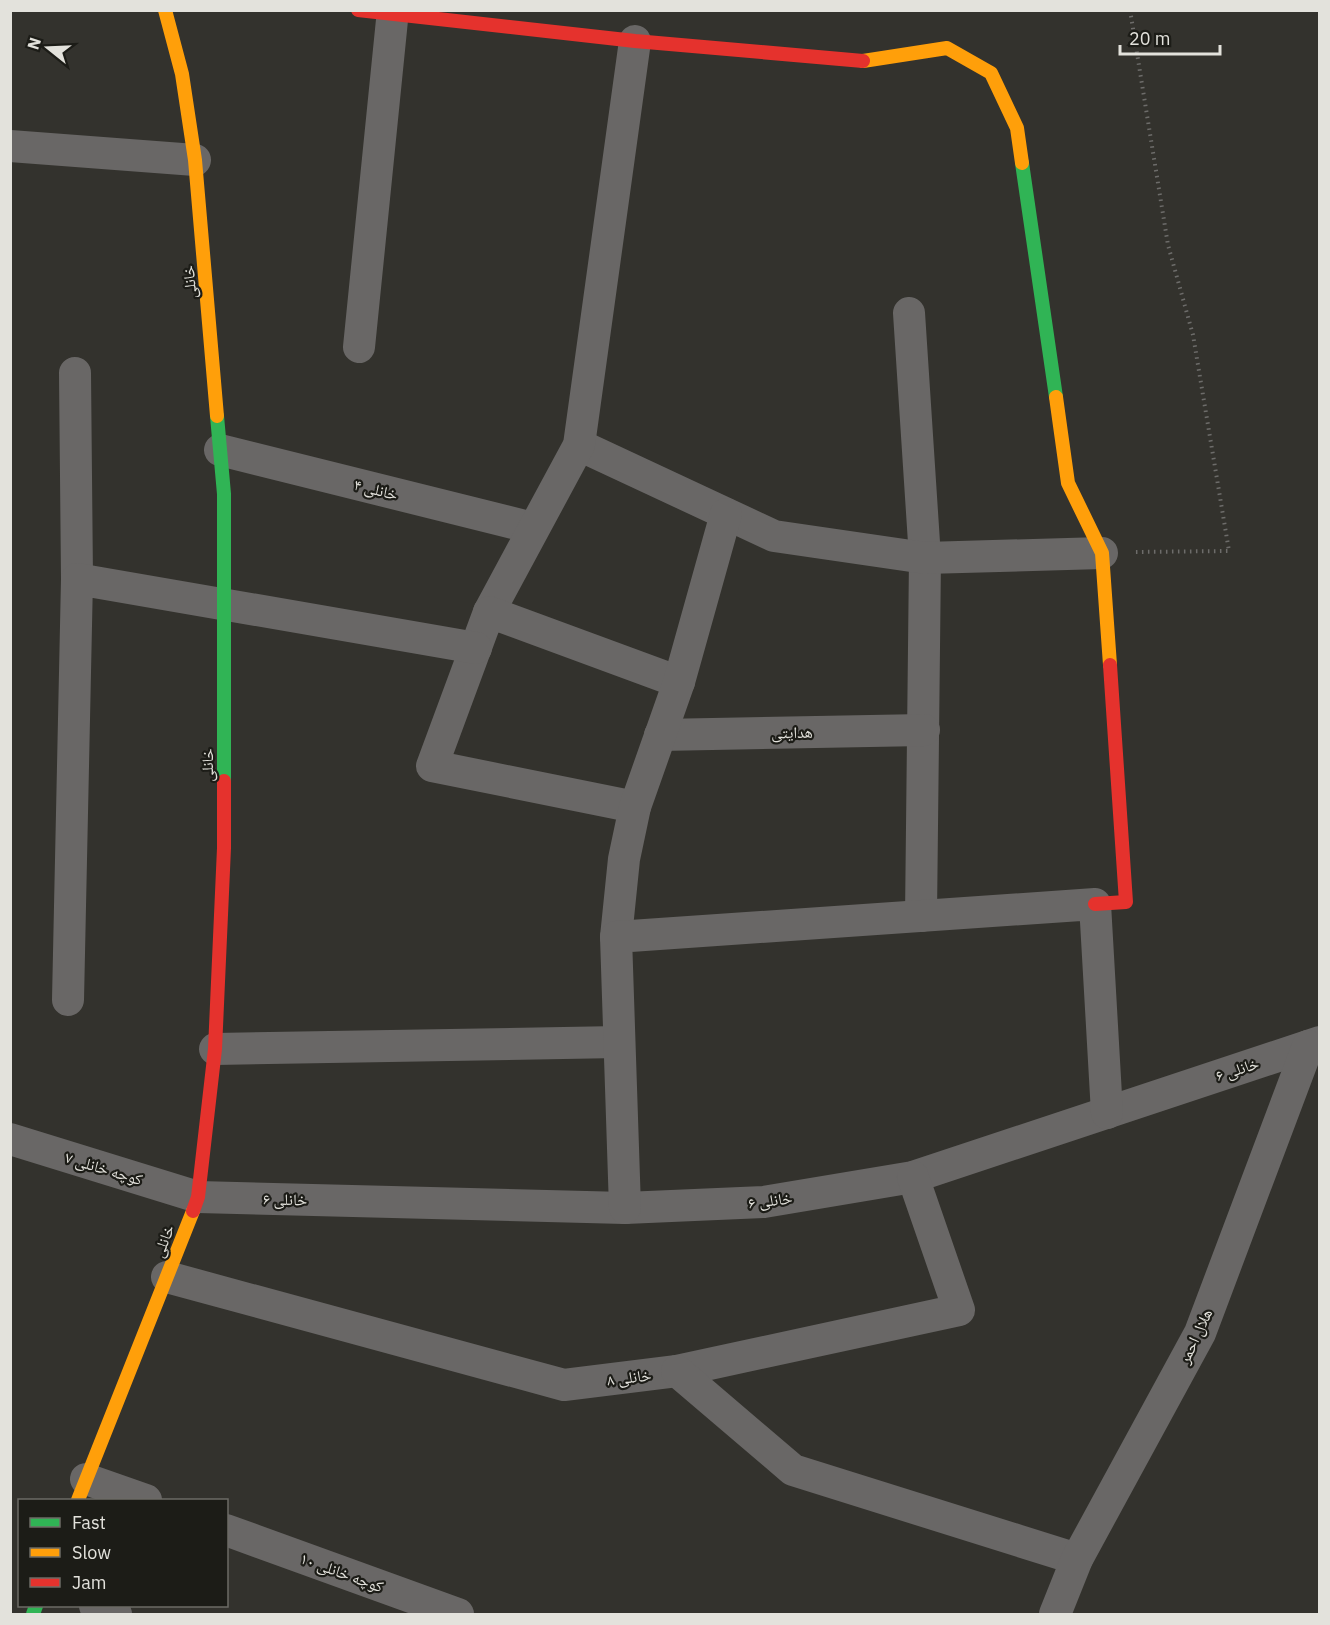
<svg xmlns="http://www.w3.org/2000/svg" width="1330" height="1625" font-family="'IBM Plex Sans','Noto Naskh Arabic',sans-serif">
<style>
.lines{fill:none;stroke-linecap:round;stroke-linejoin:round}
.path{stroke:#6d6c6a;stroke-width:4;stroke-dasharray:1.5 4.5;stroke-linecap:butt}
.street{stroke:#696766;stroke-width:32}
.fast{stroke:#30b455;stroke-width:14}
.slow{stroke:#ff9f0a;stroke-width:14}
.jam{stroke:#e5322d;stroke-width:14}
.labels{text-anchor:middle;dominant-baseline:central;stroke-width:4.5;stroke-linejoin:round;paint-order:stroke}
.street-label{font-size:16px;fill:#e3e2dc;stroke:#1c1c17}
</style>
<rect width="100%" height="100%" fill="#33322d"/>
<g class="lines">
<polyline class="path" points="1130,10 1168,245 1193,335 1229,551 1134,552"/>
<g class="street">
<polyline points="10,146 195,160"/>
<polyline points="909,313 925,558 921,916"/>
<polyline points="359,347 393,10"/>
<polyline points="75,373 77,579"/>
<polyline points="579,445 774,536 925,558 1102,553"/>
<polyline points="220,450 533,528"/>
<polyline points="489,612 579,445 635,41"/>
<polyline points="660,735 924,730"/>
<polyline points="635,807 432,766 489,612 679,682"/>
<polyline points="616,937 624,859 635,807 679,682 726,514"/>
<polyline points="68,1000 77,579 476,648"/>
<polyline points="215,1049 619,1042"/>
<polyline points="10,1139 198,1197 625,1208 764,1202 913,1177 1320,1042"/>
<polyline points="625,1208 616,937 1095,904 1107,1113"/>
<polyline points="167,1277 564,1385 677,1371 959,1310 913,1177"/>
<polyline points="677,1371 793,1470 1077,1559"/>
<polyline points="86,1479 146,1500"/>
<polyline points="226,1530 458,1614"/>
<polyline points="95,1606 116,1614"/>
<polyline points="1055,1614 1077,1559 1200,1333 1308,1046"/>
</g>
<g class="fast">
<polyline points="1022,163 1056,397"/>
<polyline points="217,416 224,494 224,781"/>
<polyline points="33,1614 36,1606"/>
</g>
<g class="slow">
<polyline points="165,10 182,74 195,160 217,416"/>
<polyline points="863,61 947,48 991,73 1017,128 1022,163"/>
<polyline points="1056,397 1068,483 1102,553 1110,665"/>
<polyline points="78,1500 193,1211"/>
</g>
<g class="jam">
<polyline points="358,10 635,41 863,61"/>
<polyline points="1095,904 1126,902 1110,665"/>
<polyline points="193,1211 198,1197 215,1049 224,848 224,781"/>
</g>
</g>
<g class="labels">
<g class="street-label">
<text transform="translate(189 282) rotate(-95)">خانلی</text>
<text transform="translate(376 489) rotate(14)">خانلی ۴</text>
<text transform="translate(792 732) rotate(-1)">هدایتی</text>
<text transform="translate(207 765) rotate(-90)">خانلی</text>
<text transform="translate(1237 1069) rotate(-18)">خانلی ۶</text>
<text transform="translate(104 1168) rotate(17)">کوچه خانلی ۷</text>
<text transform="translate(285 1199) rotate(1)">خانلی ۶</text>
<text transform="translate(770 1200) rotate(-7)">خانلی ۶</text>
<text transform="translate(163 1241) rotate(-69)">خانلی</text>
<text transform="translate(1195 1336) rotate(-65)">هلال احمر</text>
<text transform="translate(629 1377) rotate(-7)">خانلی ۸</text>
<text transform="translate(342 1572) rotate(20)">کوچه خانلی ۱۰</text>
</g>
</g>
<rect width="1330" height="1625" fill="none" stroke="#e3e2dc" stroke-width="24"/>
<rect x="18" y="1499" width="210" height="108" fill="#1c1c17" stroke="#6c6b66" stroke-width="1.5"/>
<rect x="30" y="1518" width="30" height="9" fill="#30b455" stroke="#6c6b66" stroke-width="1.5"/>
<text x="72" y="1529" font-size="18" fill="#e3e2dc">Fast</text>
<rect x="30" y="1548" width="30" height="9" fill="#ff9f0a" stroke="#6c6b66" stroke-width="1.5"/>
<text x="72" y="1559" font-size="18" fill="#e3e2dc">Slow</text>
<rect x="30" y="1578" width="30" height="9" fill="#e5322d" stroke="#6c6b66" stroke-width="1.5"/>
<text x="72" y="1589" font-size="18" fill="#e3e2dc">Jam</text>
<g transform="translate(48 48) rotate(288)" stroke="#1c1c17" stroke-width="4.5" paint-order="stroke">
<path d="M0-4.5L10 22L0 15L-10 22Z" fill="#e3e2dc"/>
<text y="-9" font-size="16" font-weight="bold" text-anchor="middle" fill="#e3e2dc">N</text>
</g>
<path d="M1120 45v9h100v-9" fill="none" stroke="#e3e2dc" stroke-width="3"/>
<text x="1129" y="45" font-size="18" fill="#e3e2dc" stroke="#1c1c17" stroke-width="4.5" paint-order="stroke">20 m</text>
</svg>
